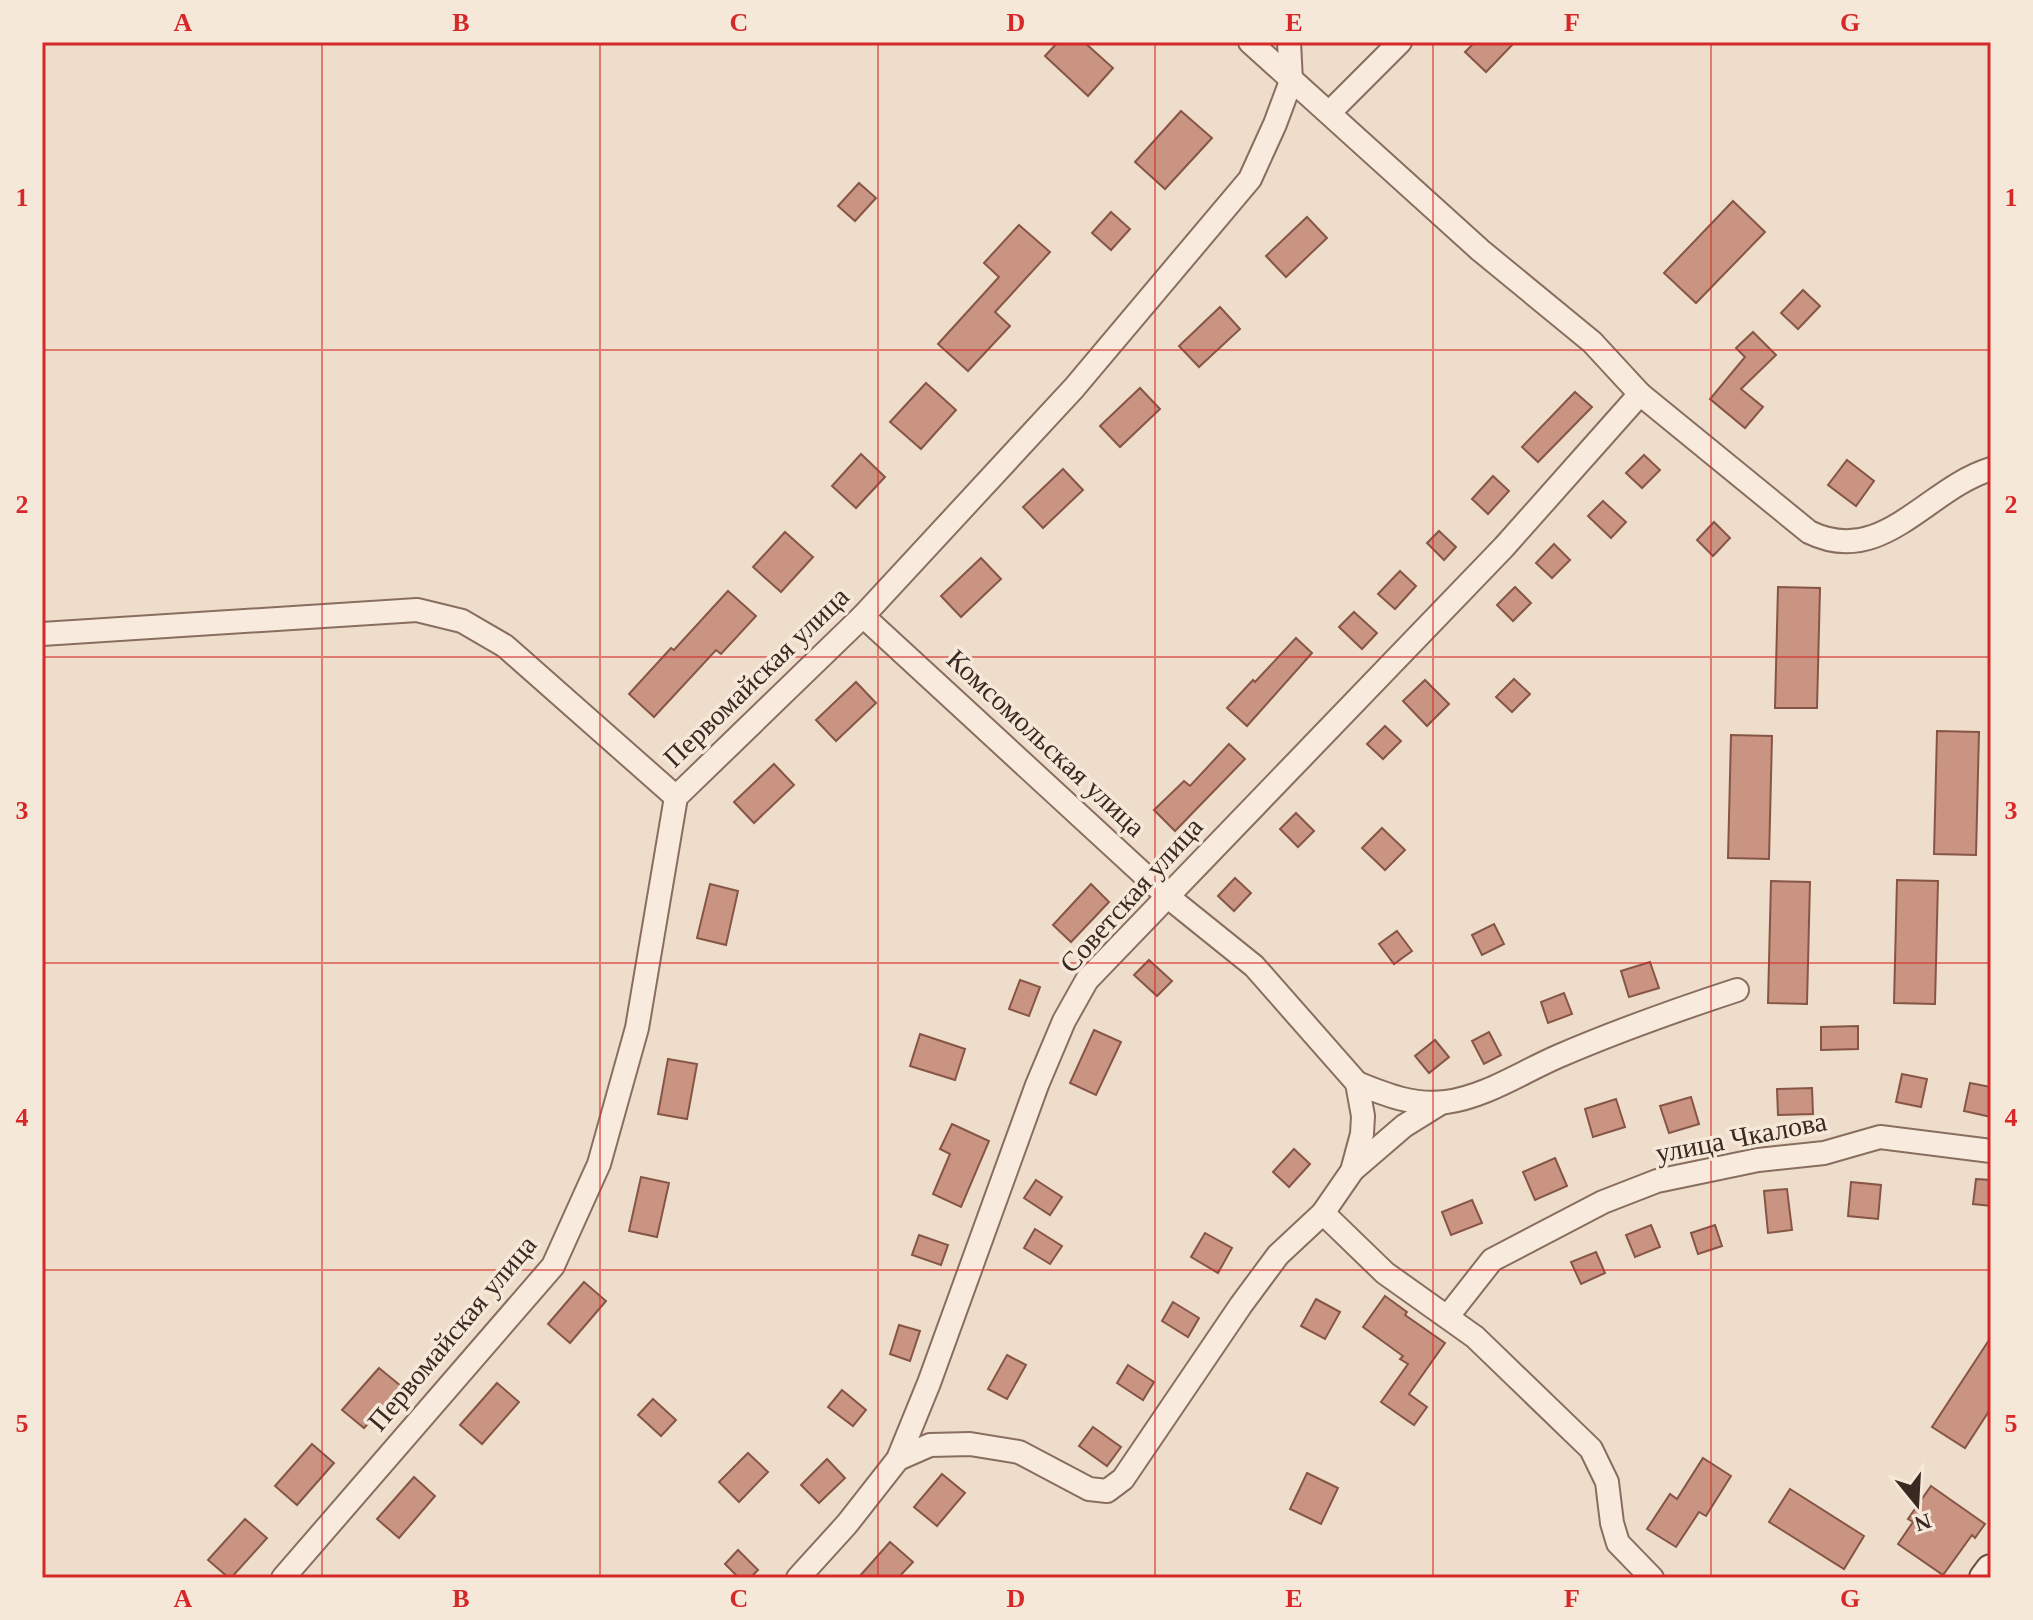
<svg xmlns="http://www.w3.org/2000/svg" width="2033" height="1620" font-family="'Times New Roman',serif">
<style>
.building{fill:#c99482;stroke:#875546;stroke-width:2}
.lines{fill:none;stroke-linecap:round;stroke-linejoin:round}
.street-casing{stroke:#896e5f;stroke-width:26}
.secondary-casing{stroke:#6b5042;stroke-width:34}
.street{stroke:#f8ebdd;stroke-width:22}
.secondary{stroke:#f8ebdd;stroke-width:30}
.grid{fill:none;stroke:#d62828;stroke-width:2;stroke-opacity:0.55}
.labels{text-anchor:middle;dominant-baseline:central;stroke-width:7;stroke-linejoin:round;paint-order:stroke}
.street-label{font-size:28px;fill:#3a2922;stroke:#f5e8d9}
.neatline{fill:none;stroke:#d62828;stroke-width:3}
.grid-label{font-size:26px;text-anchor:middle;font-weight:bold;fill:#d62828}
</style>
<rect width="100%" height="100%" fill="#edddca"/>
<g class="building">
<polygon points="1058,42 1084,42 1113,68 1088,96 1045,56"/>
<polygon points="1475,42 1515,42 1486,72 1465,52"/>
<polygon points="1181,111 1212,138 1165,189 1135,162"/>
<polygon points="859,183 876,198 855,221 838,206"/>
<polygon points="1733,201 1765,232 1696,303 1664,273"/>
<polygon points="1111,212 1130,229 1111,250 1092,233"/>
<polygon points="1307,217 1327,238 1286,277 1266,256"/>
<polygon points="1019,225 1050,252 995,312 1010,326 968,371 938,344 999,277 984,263"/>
<polygon points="1803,290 1820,306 1798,329 1781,313"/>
<polygon points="1220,307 1240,329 1199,367 1179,346"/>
<polygon points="1753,332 1776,355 1741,389 1763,407 1745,428 1710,399 1745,357 1736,348"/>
<polygon points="926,383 956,410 921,449 890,422"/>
<polygon points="1140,388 1160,409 1120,447 1100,426"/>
<polygon points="1575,392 1592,407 1538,462 1522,447"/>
<polygon points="861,454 885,477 856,508 832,486"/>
<polygon points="1644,455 1660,470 1642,488 1626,473"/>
<polygon points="1847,460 1874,481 1856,506 1828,485"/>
<polygon points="1063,469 1083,490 1043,528 1023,507"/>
<polygon points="1493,476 1509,491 1488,514 1472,499"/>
<polygon points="1603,501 1626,522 1611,538 1588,516"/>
<polygon points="1714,522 1730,538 1713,556 1697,540"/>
<polygon points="1439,531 1456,547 1444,560 1427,543"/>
<polygon points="785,532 813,557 781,592 753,567"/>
<polygon points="1554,544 1570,560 1552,578 1536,563"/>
<polygon points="981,558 1001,579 961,617 941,596"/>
<polygon points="1400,571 1416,586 1395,609 1378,594"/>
<polygon points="1515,587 1531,603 1513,621 1497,605"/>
<polygon points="1778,587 1820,588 1817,708 1775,708"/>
<polygon points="728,591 756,616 721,654 716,650 654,717 629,694 671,648 674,650"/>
<polygon points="1354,612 1377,633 1362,649 1339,627"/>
<polygon points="1296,638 1312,653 1247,726 1227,708 1253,680 1255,682"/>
<polygon points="1514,679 1530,694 1512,712 1496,697"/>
<polygon points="1425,680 1449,704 1427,726 1403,701"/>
<polygon points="856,682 876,703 836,741 816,720"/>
<polygon points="1385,726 1401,741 1383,759 1367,744"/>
<polygon points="1937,731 1979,732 1976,855 1934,854"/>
<polygon points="1731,735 1772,736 1769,859 1728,858"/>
<polygon points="1229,744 1245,759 1175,831 1154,810 1184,781 1190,786"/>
<polygon points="774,764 794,785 754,823 734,802"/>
<polygon points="1296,813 1314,831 1298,847 1280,829"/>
<polygon points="1382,828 1405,850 1385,870 1362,848"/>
<polygon points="1235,878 1251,893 1234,911 1218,896"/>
<polygon points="1897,880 1938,881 1935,1004 1894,1003"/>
<polygon points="1771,881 1810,882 1807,1004 1768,1003"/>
<polygon points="710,884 738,891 726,945 697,938"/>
<polygon points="1091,884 1109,902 1071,942 1053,925"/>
<polygon points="1494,924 1504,944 1482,955 1472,935"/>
<polygon points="1397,931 1412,951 1394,964 1379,944"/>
<polygon points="1149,960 1172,981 1157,996 1134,975"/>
<polygon points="1650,962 1659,988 1629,997 1621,971"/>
<polygon points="1020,980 1040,987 1029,1016 1009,1009"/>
<polygon points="1564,993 1572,1014 1548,1023 1541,1002"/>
<polygon points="1858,1026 1858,1049 1821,1050 1821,1027"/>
<polygon points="1094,1030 1121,1042 1096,1095 1070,1083"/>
<polygon points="1489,1032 1501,1055 1484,1064 1472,1041"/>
<polygon points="920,1034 965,1049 955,1080 910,1066"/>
<polygon points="1435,1040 1449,1057 1429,1073 1415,1056"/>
<polygon points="668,1059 697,1064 687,1119 658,1114"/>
<polygon points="1902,1074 1927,1079 1921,1107 1896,1102"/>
<polygon points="1970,1083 1991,1087 1991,1117 1964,1111"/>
<polygon points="1812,1088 1813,1114 1778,1115 1777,1089"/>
<polygon points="1691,1097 1699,1124 1669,1133 1660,1106"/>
<polygon points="1616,1099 1625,1127 1593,1137 1585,1109"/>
<polygon points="952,1124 989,1141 961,1207 933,1194 950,1154 940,1149"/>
<polygon points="1294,1149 1310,1164 1289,1187 1273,1172"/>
<polygon points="1555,1158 1567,1186 1535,1200 1523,1172"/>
<polygon points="641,1177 669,1183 657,1237 629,1231"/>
<polygon points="1976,1179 1991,1180 1991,1206 1973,1204"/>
<polygon points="1036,1180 1062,1197 1050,1215 1024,1198"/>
<polygon points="1851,1182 1881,1185 1878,1219 1848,1216"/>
<polygon points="1787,1189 1792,1230 1768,1233 1764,1191"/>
<polygon points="1472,1200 1482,1223 1451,1235 1442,1212"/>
<polygon points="1651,1225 1660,1247 1635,1257 1626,1235"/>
<polygon points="1715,1225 1722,1246 1698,1254 1691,1233"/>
<polygon points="1035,1229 1062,1246 1050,1264 1024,1248"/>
<polygon points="1205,1233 1232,1248 1218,1273 1191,1257"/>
<polygon points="919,1235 948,1245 941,1265 912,1255"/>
<polygon points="1596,1252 1605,1273 1581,1284 1571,1262"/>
<polygon points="584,1282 606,1301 570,1343 548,1324"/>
<polygon points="1385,1296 1407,1312 1405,1315 1445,1343 1409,1394 1427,1407 1414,1425 1381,1402 1408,1364 1400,1359 1403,1356 1363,1327"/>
<polygon points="1316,1299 1340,1312 1325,1339 1301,1326"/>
<polygon points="1173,1302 1199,1318 1188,1337 1162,1321"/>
<polygon points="899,1325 920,1331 910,1361 890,1354"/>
<polygon points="1991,1337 1991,1408 1965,1448 1932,1427"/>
<polygon points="1007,1355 1026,1365 1007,1399 988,1389"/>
<polygon points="1128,1365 1154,1382 1143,1400 1117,1383"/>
<polygon points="379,1368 401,1386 364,1428 342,1410"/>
<polygon points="497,1383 519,1402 482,1444 460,1425"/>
<polygon points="842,1390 866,1410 853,1426 828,1407"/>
<polygon points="653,1399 676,1420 661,1436 638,1415"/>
<polygon points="1093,1427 1121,1447 1107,1466 1079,1446"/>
<polygon points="312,1444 334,1463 297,1505 275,1486"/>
<polygon points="748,1453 768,1472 739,1502 719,1482"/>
<polygon points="1703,1458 1731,1476 1706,1516 1699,1512 1676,1547 1647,1529 1670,1494 1677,1499"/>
<polygon points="827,1459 845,1478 819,1503 801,1485"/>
<polygon points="1307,1473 1338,1488 1321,1524 1290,1509"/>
<polygon points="942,1474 965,1493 937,1526 914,1507"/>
<polygon points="414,1477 435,1496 399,1538 377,1519"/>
<polygon points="1931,1486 1985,1524 1975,1538 1972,1535 1943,1575 1898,1544 1913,1522 1908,1519"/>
<polygon points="1790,1489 1864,1536 1844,1569 1769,1522"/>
<polygon points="245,1519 267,1538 231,1578 229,1578 208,1560"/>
<polygon points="890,1542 913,1562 898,1578 858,1578"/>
<polygon points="738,1550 758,1570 750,1578 739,1578 725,1564"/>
</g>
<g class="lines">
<defs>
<g id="street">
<path d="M1250,42L1480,250L1592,342L1640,394L1809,532C1882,568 1926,489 1991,469"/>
<polyline points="1330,112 1400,42"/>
<polyline points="863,616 1167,896 1254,966 1357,1083 1363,1116 1362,1134 1352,1171 1323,1213 1278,1255 1241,1305 1123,1479 1107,1491 1089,1489 1019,1452 970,1444 930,1445 898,1459"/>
<polyline points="42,634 417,610 462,621 505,646 676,797"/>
<path d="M1357,1083C1386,1095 1414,1106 1446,1102C1485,1097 1522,1072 1559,1056C1617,1031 1676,1010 1737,990"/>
<polyline points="1354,1169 1404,1126 1441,1103"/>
<polyline points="1323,1213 1385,1273 1475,1337 1591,1449 1607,1482 1612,1523 1618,1543 1652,1578"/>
<polyline points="1448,1316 1492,1260 1603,1202 1657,1181 1758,1160 1824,1153 1880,1137 1991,1151"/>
<polyline points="283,1578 553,1266 599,1164 637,1028 676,797 863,616 1074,388 1250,179 1275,124 1291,81 1289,42"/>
<polyline points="798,1578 847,1524 898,1459 929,1383 1037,1085 1064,1021 1087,980 1504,547 1640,394"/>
</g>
<polyline id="secondary" points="1985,1578 1991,1570"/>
</defs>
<use href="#street" class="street-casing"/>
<use href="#secondary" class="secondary-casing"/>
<use href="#street" class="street"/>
<use href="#secondary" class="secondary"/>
</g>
<path class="grid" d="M322,42V1578M600,42V1578M878,42V1578M1155,42V1578M1433,42V1578M1711,42V1578M42,350H1991M42,657H1991M42,963H1991M42,1270H1991"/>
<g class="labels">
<g class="street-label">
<text transform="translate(756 677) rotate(-44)">Первомайская улица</text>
<text transform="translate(1046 743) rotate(43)">Комсомольская улица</text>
<text transform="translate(1131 895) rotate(-48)">Советская улица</text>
<text transform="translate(1741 1137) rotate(-11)">улица Чкалова</text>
<text transform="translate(452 1333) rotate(-50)">Первомайская улица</text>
</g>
</g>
<rect width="2033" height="1620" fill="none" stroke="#f5e8d9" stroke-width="88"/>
<g transform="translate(1917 1504) rotate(162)" stroke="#f5e8d9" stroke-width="6" paint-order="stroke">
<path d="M0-6L14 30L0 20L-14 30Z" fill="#3a2922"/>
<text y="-12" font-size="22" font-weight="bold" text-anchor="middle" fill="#3a2922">N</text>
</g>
<rect x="44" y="44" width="1945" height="1532" class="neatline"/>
<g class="grid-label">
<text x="183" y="31">A</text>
<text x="461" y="31">B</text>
<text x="739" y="31">C</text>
<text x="1016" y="31">D</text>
<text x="1294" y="31">E</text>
<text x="1572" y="31">F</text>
<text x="1850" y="31">G</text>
<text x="22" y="206">1</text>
<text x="2011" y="206">1</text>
<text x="22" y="513">2</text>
<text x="2011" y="513">2</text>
<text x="22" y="819">3</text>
<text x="2011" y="819">3</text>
<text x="22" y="1126">4</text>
<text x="2011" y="1126">4</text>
<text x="22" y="1432">5</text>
<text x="2011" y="1432">5</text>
<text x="183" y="1607">A</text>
<text x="461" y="1607">B</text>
<text x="739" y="1607">C</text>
<text x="1016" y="1607">D</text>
<text x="1294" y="1607">E</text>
<text x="1572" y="1607">F</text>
<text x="1850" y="1607">G</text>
</g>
</svg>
